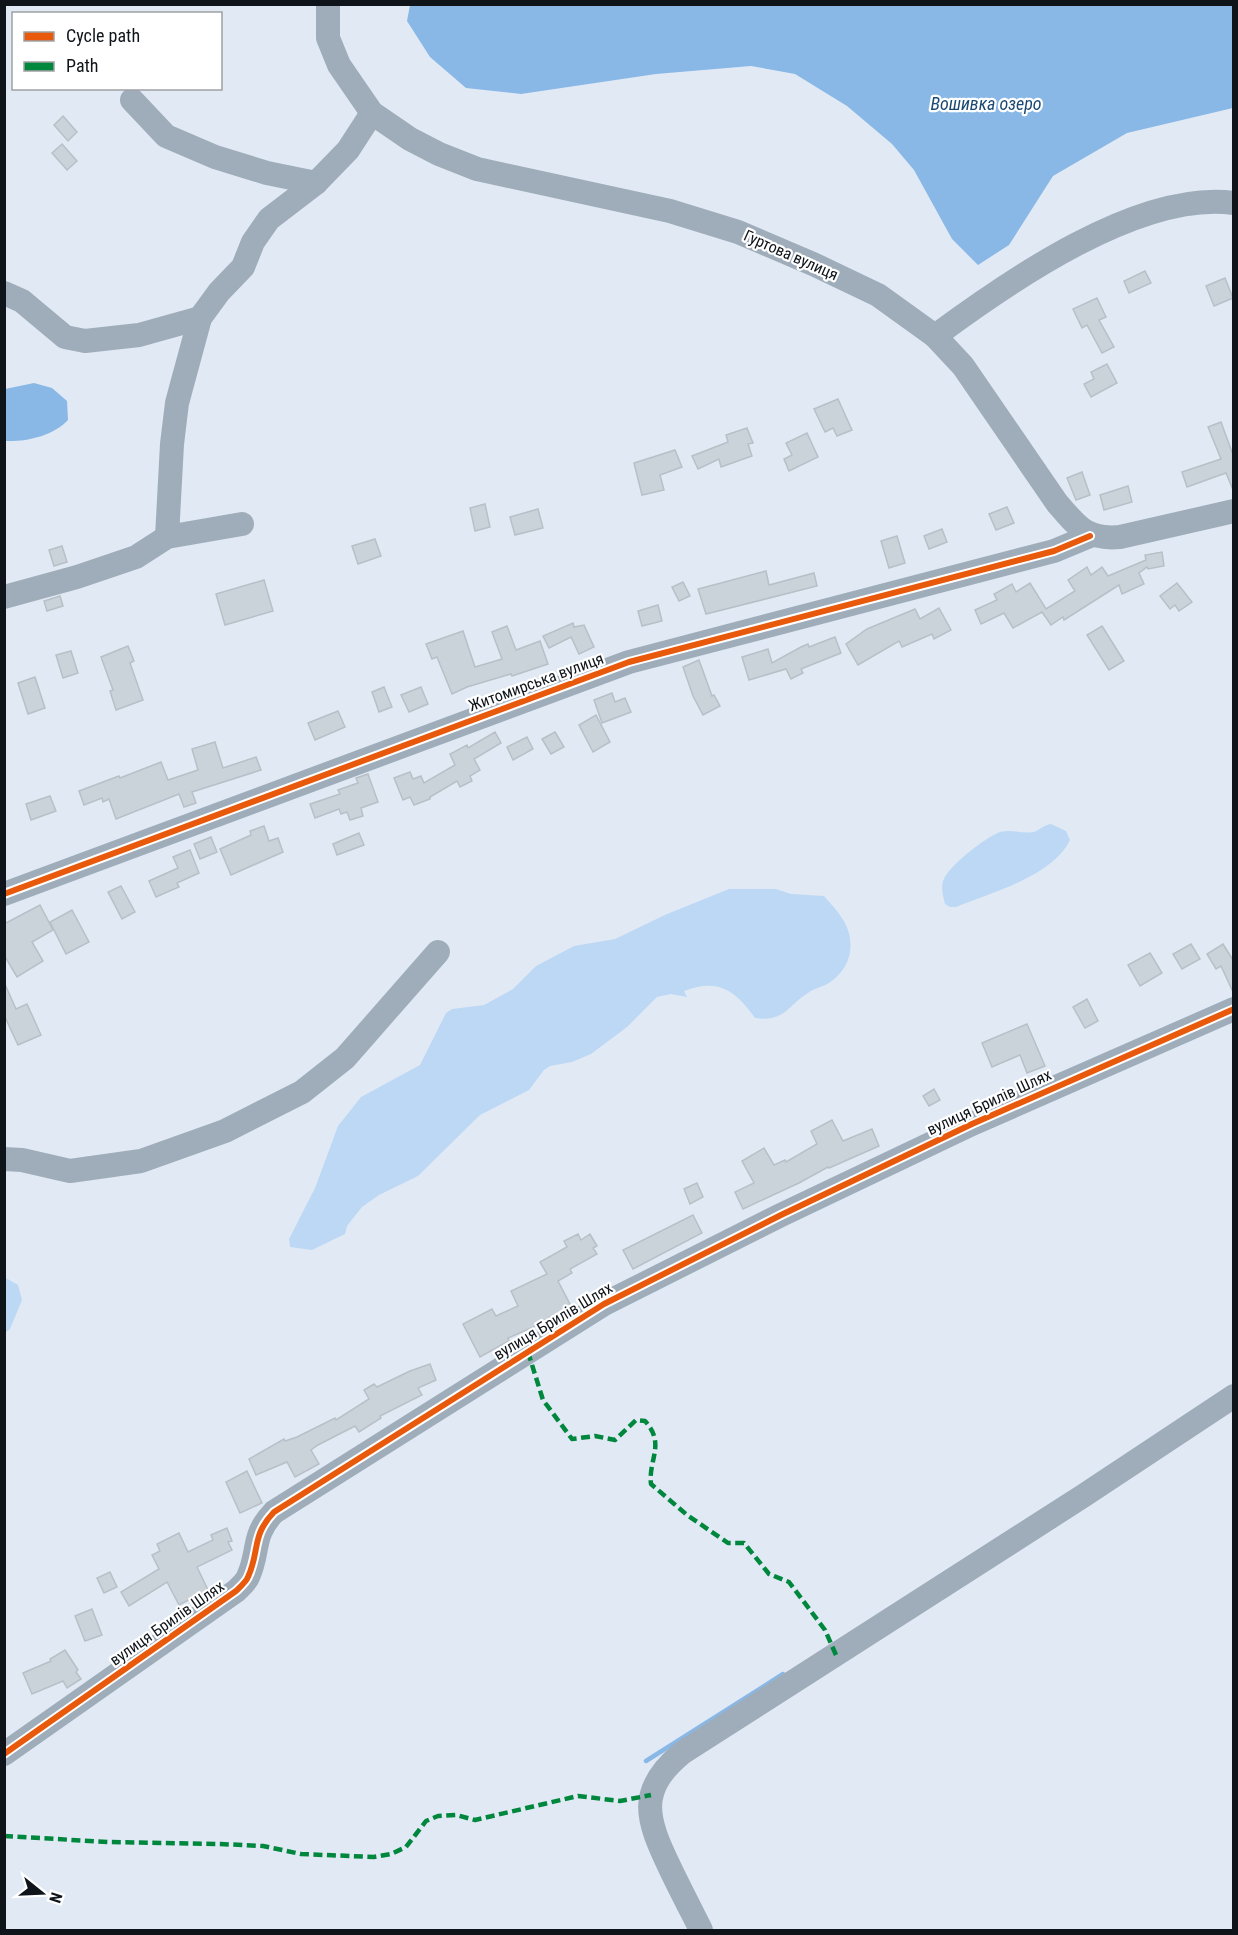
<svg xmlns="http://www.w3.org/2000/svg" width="1238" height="1935" font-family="'Roboto Condensed',sans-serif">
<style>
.green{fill:#bdd8f5}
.water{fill:#89b8e7}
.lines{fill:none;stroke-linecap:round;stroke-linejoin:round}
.stream{stroke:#89b8e7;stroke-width:4.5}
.building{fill:#cad2da;stroke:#b8bfc6;stroke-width:1.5}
.minor{stroke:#9fadbb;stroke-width:24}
.quiet{stroke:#00873e;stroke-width:4.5;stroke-dasharray:9 4.5;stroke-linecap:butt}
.cycleway-casing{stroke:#fff;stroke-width:10}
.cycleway{stroke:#e8590c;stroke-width:6}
.labels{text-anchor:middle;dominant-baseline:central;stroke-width:4.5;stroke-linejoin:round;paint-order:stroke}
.street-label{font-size:16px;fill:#0e141a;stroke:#fff}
.water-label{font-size:18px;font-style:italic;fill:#1c4973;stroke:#fff}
</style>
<rect width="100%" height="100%" fill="#e1eaf4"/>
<g class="green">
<path d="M1051,824L1066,831L1070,840C1053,876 991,893 956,907H950L945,904C943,896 941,889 943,881C948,866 986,837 1000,832C1011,829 1023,834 1034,832C1040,830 1043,825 1051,824Z"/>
<path d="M729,889H776L791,894L824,896C830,903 837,910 842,918C857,941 852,968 829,983C823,987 814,988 808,993C786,1007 785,1022 755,1018C735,990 718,978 684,991L687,997L671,994L657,997L627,1027L591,1054L572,1062L550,1066L544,1070L529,1090L480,1115L418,1176L379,1195L362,1207L347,1226L345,1234L312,1250L290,1247L289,1239L315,1188L338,1126L361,1097L420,1065L446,1013L452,1009L484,1005L513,989L536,966L574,946L615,939L667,914Z"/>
<polygon points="4,1277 18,1285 22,1300 10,1329 5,1333"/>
</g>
<g class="water">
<polygon points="410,5 1233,5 1233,108 1127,133 1053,176 1009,245 978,265 952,239 914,170 892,144 847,106 795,74 751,66 656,74 521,94 466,88 430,57 407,21"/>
<path d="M34,383L52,388L67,401L68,420C53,436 26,442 5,441V389Z"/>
</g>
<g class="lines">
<polyline class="stream" points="646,1761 783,1674"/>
</g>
<g class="building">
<polygon points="63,116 77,132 68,141 54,125"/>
<polygon points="62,144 77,161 67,170 52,153"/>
<polygon points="1145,271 1151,283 1129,293 1124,281"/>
<polygon points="1225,278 1233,298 1214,306 1206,286"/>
<polygon points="1097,298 1106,317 1099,320 1114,347 1102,353 1087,325 1082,328 1073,309"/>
<polygon points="1107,364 1117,383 1091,397 1084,384 1094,379 1091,372"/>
<polygon points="838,399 852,430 837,436 833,428 825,432 814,409"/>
<polygon points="1221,422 1233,455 1233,490 1226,473 1187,487 1182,472 1221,459 1208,427"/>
<polygon points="747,428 753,443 748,444 752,456 721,467 719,459 698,469 692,456 728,442 726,435"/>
<polygon points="807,433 818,457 789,471 784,459 792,455 786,443"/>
<polygon points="675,450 682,467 660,475 664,490 642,495 634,463"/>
<polygon points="1082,472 1090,495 1076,500 1067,478"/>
<polygon points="1128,486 1132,502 1104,510 1100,495"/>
<polygon points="485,504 490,527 475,531 470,508"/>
<polygon points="1007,507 1014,523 996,530 989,514"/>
<polygon points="538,509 543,528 515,535 510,517"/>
<polygon points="942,529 947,542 929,549 924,536"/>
<polygon points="897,536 905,563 889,568 881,541"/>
<polygon points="375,539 381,556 358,564 352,546"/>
<polygon points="62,546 67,562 54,566 49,550"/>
<polygon points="1162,552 1164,566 1148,569 1147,567 1139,573 1144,584 1122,594 1119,585 1064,620 1063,617 1051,625 1042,612 1013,628 1004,613 981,624 975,610 997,600 994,594 1012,584 1016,592 1030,583 1046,609 1075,591 1068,580 1087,567 1091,575 1102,567 1108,576 1146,560 1145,555"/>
<polygon points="766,571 769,585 814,573 817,586 706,614 698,589"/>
<polygon points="264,580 273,611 225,625 216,594"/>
<polygon points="683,582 690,596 679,601 672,587"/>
<polygon points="1177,583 1192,602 1179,611 1175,605 1170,609 1160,596"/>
<polygon points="60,596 63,606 47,611 44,601"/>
<polygon points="658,605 662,621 642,626 638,611"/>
<polygon points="939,608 951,630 934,639 932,634 902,647 899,641 858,665 846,644 867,629 915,609 920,619"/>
<polygon points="573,623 574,627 584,625 594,647 579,654 571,637 549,648 543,636"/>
<polygon points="507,626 516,650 540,641 548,664 512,676 511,674 467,687 452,694 437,657 432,659 426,644 463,631 475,667 502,659 492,632"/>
<polygon points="1102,626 1124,661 1109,670 1087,635"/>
<polygon points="835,637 841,653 801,669 803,673 791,679 786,669 749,680 742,657 768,649 772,663 801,647 808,644 809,647"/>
<polygon points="128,646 134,661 130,663 143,700 116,710 110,691 113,690 101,657"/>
<polygon points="71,651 78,673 63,678 56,655"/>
<polygon points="699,660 712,696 714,695 720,706 703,715 693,696 683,667"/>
<polygon points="35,677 45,708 28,714 18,683"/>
<polygon points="384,687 392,707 379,712 372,692"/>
<polygon points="421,687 428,704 409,712 401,695"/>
<polygon points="612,693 615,702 625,698 631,712 602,723 594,700"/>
<polygon points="338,711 345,727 315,740 308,723"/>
<polygon points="596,715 610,742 593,752 579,725"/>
<polygon points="495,732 501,743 474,759 480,770 470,776 472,781 460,787 457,781 430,797 430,799 414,805 410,797 403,800 394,778 410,772 413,779 421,776 424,783 455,765 450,754 467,745 468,748"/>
<polygon points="555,732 564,747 551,754 542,739"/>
<polygon points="527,737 533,749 513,760 507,747"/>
<polygon points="215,742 223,768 256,757 261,770 192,792 196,803 184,807 179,794 116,819 109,799 103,802 102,798 84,805 79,791 119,776 120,778 161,762 168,780 198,770 192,749"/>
<polygon points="368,774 378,802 361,808 363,816 350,820 347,812 341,814 339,809 315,818 310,804 340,794 338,790 358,783 356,778"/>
<polygon points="50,796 56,811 31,820 26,804"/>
<polygon points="264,826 269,841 278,838 283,852 231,875 220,849 251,835 250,831"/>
<polygon points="359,833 364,845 337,855 333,844"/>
<polygon points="211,837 217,852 200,859 194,844"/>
<polygon points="190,850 199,873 177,883 179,887 156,897 149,881 178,868 173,857"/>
<polygon points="121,886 135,912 122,919 108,892"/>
<polygon points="40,905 53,930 32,942 43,961 17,977 4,955 4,924"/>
<polygon points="72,910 89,942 66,954 50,922"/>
<polygon points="1191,944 1200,959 1182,969 1173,954"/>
<polygon points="1223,944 1233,960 1233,992 1221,966 1216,969 1207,954"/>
<polygon points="1150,953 1162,973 1140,986 1128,965"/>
<polygon points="4,982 16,1009 27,1004 41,1035 18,1045 4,1015"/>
<polygon points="1087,999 1098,1021 1085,1028 1073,1007"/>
<polygon points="1027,1024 1045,1066 1027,1073 1020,1055 992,1067 982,1043"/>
<polygon points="934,1089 940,1100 929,1106 923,1096"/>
<polygon points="832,1120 843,1141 872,1129 879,1146 829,1168 828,1167 799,1183 743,1209 735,1192 754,1183 742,1161 764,1148 774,1165 785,1160 786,1162 817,1144 811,1131"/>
<polygon points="697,1183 703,1197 690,1204 684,1189"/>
<polygon points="693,1215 702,1233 633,1269 623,1250"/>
<polygon points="578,1234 581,1240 590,1234 597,1246 593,1248 597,1254 570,1269 572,1273 558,1281 571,1306 538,1324 538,1325 508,1338 509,1341 480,1357 463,1324 492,1309 496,1316 518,1306 511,1291 547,1274 540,1262 567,1247 564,1241"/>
<polygon points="430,1364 436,1380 418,1388 422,1395 380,1416 381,1418 359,1432 355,1426 318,1445 311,1450 319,1464 295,1477 287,1462 256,1475 249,1459 284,1439 285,1441 297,1437 335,1418 336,1420 369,1399 364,1390 374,1384 377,1387 410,1371"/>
<polygon points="247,1471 262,1503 240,1513 226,1482"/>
<polygon points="227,1528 232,1541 228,1542 232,1550 197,1567 208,1590 179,1605 167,1582 129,1606 121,1592 159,1569 152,1555 160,1551 157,1544 179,1533 188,1552 213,1540 211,1535"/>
<polygon points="110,1572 117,1587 104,1593 97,1578"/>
<polygon points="92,1609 102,1635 85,1641 75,1616"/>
<polygon points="65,1650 78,1670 76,1672 81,1679 67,1688 63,1681 32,1694 23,1673 51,1661 50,1659"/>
</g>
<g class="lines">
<g class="minor">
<path d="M328,4V38L339,65L372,113L410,139L439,154L477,169L670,211L738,232L813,264L878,295L935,336L963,366L1057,503C1078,527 1086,540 1120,537L1234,511"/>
<polyline points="132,100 166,136 215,157 267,173 316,183"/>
<polyline points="4,293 22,301 65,337 85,341 139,335 200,318"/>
<path d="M935,336C1008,282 1139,190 1234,203"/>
<polyline points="167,537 172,444 177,403 200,318 219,292 243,267 253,242 269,219 316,183 348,150 372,113"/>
<polyline points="4,597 77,577 136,557 167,537 242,524"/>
<polyline points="4,894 629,662 1054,551 1090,536"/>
<polyline points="4,1159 22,1160 70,1171 141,1161 225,1131 302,1092 345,1058 438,952"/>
<path d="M4,1754L236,1591C240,1587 246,1582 248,1577C260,1551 251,1536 274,1512L604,1304L781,1215L972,1124L1234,1009"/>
<path d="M701,1930C691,1910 680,1889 670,1868C647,1820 636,1791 682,1753L1083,1496L1234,1396"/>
</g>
<g class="quiet">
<path d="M528,1352L543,1400L572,1439L595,1436L615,1440L636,1420L645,1421C666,1444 648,1460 651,1484L687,1515L728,1543H744L769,1574L789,1582L825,1630L836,1655"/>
<polyline points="4,1836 108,1842 220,1844 263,1846 301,1854 374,1857 391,1854 406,1847 426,1821 438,1816 456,1815 475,1820 578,1796 620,1801 651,1795"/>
</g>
<defs>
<g id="cycleway">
<polyline points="4,894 629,662 1054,551 1090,536"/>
<path d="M4,1754L236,1591C240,1587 246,1582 248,1577C260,1551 251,1536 274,1512L604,1304L781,1215L972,1124L1234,1009"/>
</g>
</defs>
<use href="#cycleway" class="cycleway-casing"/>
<use href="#cycleway" class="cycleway"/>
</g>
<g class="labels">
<g class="street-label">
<text transform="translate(791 255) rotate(24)">Гуртова вулиця</text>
<text transform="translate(536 682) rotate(-20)">Житомирська вулиця</text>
<text transform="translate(989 1102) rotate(-25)">вулиця Брилів Шлях</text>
<text transform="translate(553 1321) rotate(-31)">вулиця Брилів Шлях</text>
<text transform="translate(167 1623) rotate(-35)">вулиця Брилів Шлях</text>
</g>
<g class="water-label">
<text x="986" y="103">Вошивка озеро</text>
</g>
</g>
<rect width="1238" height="1935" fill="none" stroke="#0e141a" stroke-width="12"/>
<rect x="12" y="12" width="210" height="78" fill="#ffffff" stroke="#9fa1a3" stroke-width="1.5"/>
<rect x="24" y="32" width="30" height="9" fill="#e8590c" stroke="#9fa1a3" stroke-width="1.5"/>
<text x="66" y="42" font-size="18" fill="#0e141a">Cycle path</text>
<rect x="24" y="62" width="30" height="9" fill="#00873e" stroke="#9fa1a3" stroke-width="1.5"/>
<text x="66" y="72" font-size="18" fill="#0e141a">Path</text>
<g transform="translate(42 1893) rotate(108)" stroke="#ffffff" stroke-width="4.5" paint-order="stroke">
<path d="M0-4.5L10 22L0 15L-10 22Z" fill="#0e141a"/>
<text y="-9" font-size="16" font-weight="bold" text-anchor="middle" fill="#0e141a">N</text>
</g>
</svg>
